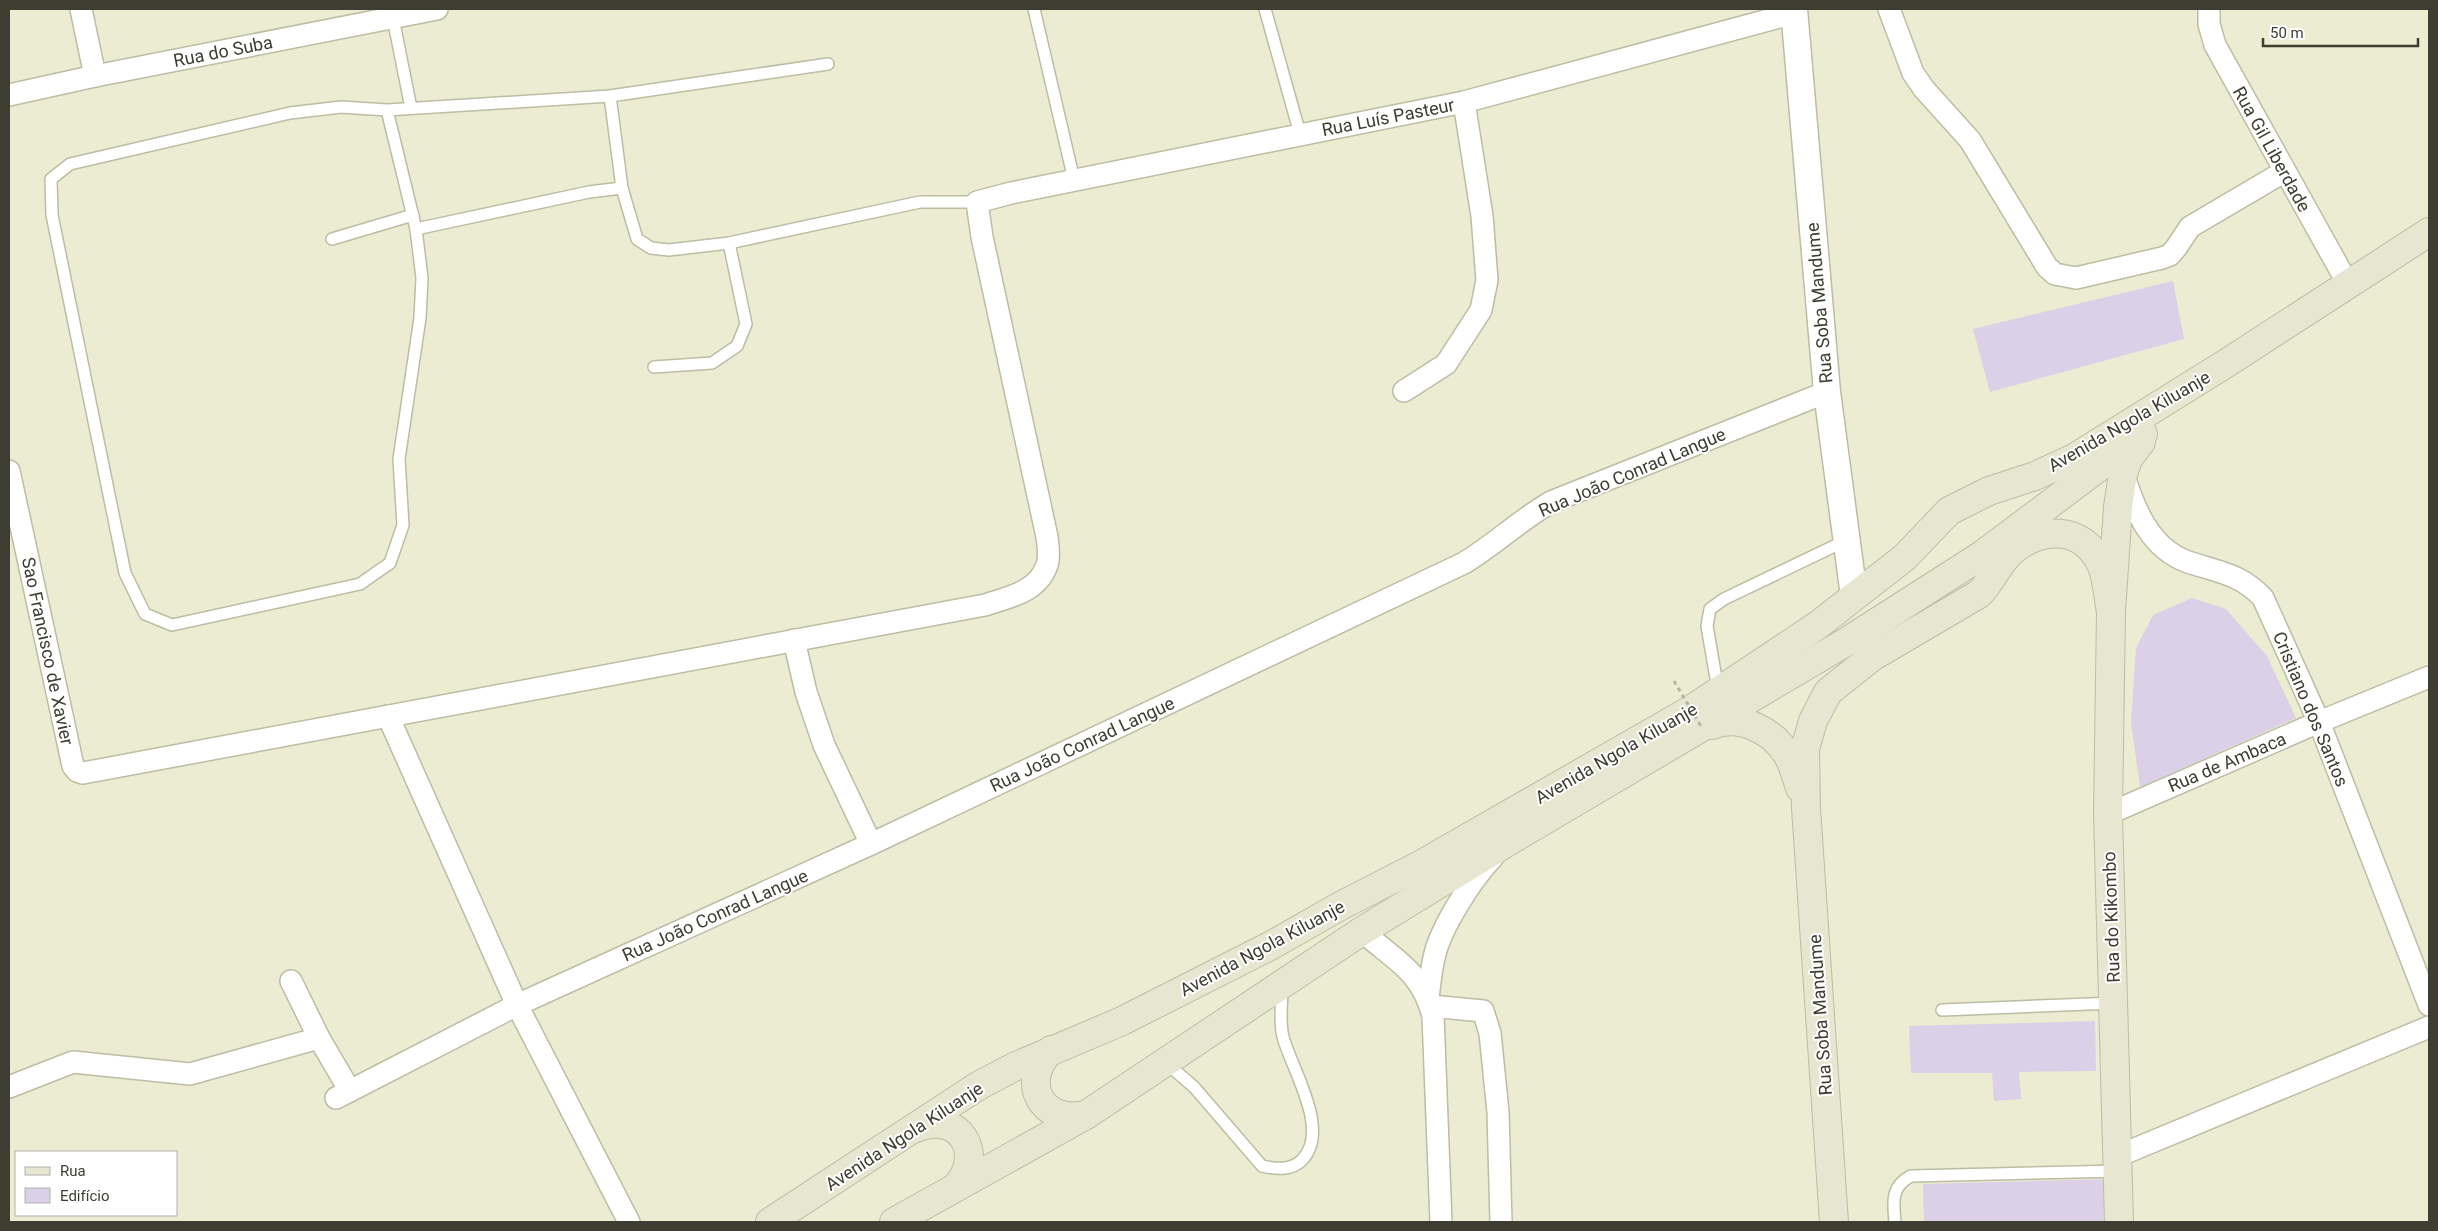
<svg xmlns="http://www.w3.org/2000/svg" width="2438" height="1231" font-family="Roboto,sans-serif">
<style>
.building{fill:#dcd0e8}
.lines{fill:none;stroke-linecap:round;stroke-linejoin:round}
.service-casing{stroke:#bcbda2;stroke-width:14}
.minor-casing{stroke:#bcbda2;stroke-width:24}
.tertiary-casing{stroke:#bcbda2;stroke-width:29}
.secondary-casing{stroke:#bcbda2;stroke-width:30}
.service{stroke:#fff;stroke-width:11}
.minor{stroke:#fff;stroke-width:21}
.tertiary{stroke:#fff;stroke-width:26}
.secondary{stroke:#e6e6d1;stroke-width:28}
.path-bridge{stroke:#b5b6a0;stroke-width:3;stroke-dasharray:4 4;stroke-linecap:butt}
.labels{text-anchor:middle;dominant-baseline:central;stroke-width:4;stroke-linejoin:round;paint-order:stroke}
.street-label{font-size:18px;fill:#3d3d32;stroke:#fff}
</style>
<rect width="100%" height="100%" fill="#ebecd1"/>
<g class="building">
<polygon points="2173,281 2184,339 1990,392 1973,329"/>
<polygon points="2192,598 2226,609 2267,656 2296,718 2140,787 2131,723 2136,648 2153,615"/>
<polygon points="2095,1021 2096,1071 2019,1072 2021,1099 1994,1101 1992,1073 1911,1073 1909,1026"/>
<polygon points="2109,1179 2109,1222 1924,1222 1923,1184"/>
</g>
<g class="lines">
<defs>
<g id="service">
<polyline points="1034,9 1074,180"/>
<polyline points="1265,9 1300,134"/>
<polyline points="393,18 411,108"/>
<polyline points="610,96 622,188 637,239 651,248 669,250 729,243 920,202 977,202"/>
<polyline points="387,110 416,229 422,278 420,318 399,459 403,525 390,563 360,584 172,625 145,614 125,573 52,215 51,179 70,164 290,113 341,107 387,110 610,96 828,64"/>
<polyline points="416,229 589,192 622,188"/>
<polyline points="332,239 413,215"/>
<polyline points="654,367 712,363 737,346 746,324 729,243"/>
<polyline points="1718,690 1707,626 1710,609 1724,599 1847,540"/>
<polyline points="1942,1010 2114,1003"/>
<path d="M1165,1062L1194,1087L1262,1166C1276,1169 1291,1171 1302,1160C1331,1130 1292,1070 1283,1037C1279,1021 1282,1003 1282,987"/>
<path d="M1895,1222C1893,1202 1891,1186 1911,1176L2119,1171"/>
</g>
<g id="minor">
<polyline points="81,9 95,76"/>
<polyline points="1889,9 1913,73 1924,89 1970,140 2041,257 2047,267 2055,274 2076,278 2162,258 2170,255 2176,248 2190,227 2285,171"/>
<polyline points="2209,9 2209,24 2215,45 2348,284"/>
<polyline points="9,95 95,76 437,9"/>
<polyline points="1404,391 1446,364 1481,310 1487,280 1482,216 1464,102"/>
<path d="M9,471L73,766L77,771L83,773L985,605C1009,597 1038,592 1047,565C1050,557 1048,545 1047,537L982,237L977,202L1011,193L1464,102L1794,13"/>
<path d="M2124,476C2135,511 2151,549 2188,562C2218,572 2241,574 2263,598L2319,722L2429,1005"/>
<polyline points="794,640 806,692 824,745 871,844"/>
<polyline points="388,716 517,1005 629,1222"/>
<polyline points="2108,814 2319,722 2429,677"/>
<path d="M1362,931C1395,961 1421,970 1433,1016L1441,1222"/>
<polyline points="291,981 319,1038 350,1091"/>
<path d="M1428,997C1430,984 1431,970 1434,958C1440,928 1472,879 1493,857"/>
<polyline points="1431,1006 1483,1011 1490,1033 1498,1112 1501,1222"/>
<polyline points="9,1087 73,1062 190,1074 319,1038"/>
<path d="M336,1098L517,1005L871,844L1464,563C1494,545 1520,520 1551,502L1827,392"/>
<polyline points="2118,1156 2429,1027"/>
</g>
<polyline id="tertiary" points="1794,9 1827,392 1854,596"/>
<g id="secondary">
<path d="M1712,725C1739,714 1772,730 1787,754C1793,764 1796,776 1800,788"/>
<path d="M1051,1050C1019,1081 1041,1125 1086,1115"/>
<path d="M916,1128C958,1110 986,1152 957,1186"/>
<polyline points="770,1222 978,1086 1014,1067 1122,1021 1270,946 1342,905 1422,864 1689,711 1818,625 1905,557 1949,511 1989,491 2035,476 2074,458 2222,366 2429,232"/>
<polyline points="894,1222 1086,1115 1362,931 1509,841 1846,642 1982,555 2143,434"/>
<path d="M1834,1222L1806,808L1805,749L1813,721L1828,692L1872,657L1979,594C1992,581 1998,564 2011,552C2041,526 2082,525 2101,564C2107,577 2108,597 2111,612"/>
<polyline points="2119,1222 2108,814 2111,612 2118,507 2123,474 2128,459 2141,442"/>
</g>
</defs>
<use href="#service" class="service-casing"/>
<use href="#minor" class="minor-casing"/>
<use href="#tertiary" class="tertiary-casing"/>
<use href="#secondary" class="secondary-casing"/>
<use href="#service" class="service"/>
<use href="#minor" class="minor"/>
<use href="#tertiary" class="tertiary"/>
<use href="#secondary" class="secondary"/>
<polyline class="path-bridge" points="1674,681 1702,728"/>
</g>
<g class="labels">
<g class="street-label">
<text transform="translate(223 51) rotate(-11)">Rua do Suba</text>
<text transform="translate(1388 117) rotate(-11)">Rua Luís Pasteur</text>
<text transform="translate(2272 149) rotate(61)">Rua Gil Liberdade</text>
<text transform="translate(1819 303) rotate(-95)">Rua Soba Mandume</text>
<text transform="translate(2129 421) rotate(-30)">Avenida Ngola Kiluanje</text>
<text transform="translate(1632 472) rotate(-23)">Rua João Conrad Langue</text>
<text transform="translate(48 651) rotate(78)">Sao Francisco de Xavier</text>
<text transform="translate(2311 709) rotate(67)">Cristiano dos Santos</text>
<text transform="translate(1082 744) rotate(-25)">Rua João Conrad Langue</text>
<text transform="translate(1616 753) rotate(-30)">Avenida Ngola Kiluanje</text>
<text transform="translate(2227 762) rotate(-23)">Rua de Ambaca</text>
<text transform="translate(715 915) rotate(-24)">Rua João Conrad Langue</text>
<text transform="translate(2111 917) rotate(-92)">Rua do Kikombo</text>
<text transform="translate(1262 948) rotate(-28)">Avenida Ngola Kiluanje</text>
<text transform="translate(1820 1015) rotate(-94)">Rua Soba Mandume</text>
<text transform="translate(904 1136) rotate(-33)">Avenida Ngola Kiluanje</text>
</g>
</g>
<rect width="2438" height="1231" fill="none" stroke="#3d3d32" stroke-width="20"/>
<rect x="15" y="1151" width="162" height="65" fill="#ffffff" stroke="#b1b1ad"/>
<rect x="25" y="1167" width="25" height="8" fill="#e6e6d1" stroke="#b1b1ad"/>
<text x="60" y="1176" font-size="15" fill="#3d3d32">Rua</text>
<rect x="25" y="1188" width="25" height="15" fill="#dcd0e8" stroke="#b1b1ad"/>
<text x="60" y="1201" font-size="15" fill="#3d3d32">Edifício</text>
<path d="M2263 38v8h155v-8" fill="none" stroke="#3d3d32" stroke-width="2.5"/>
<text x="2270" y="38" font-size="15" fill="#3d3d32" stroke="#ffffff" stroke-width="4" paint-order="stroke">50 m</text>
</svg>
